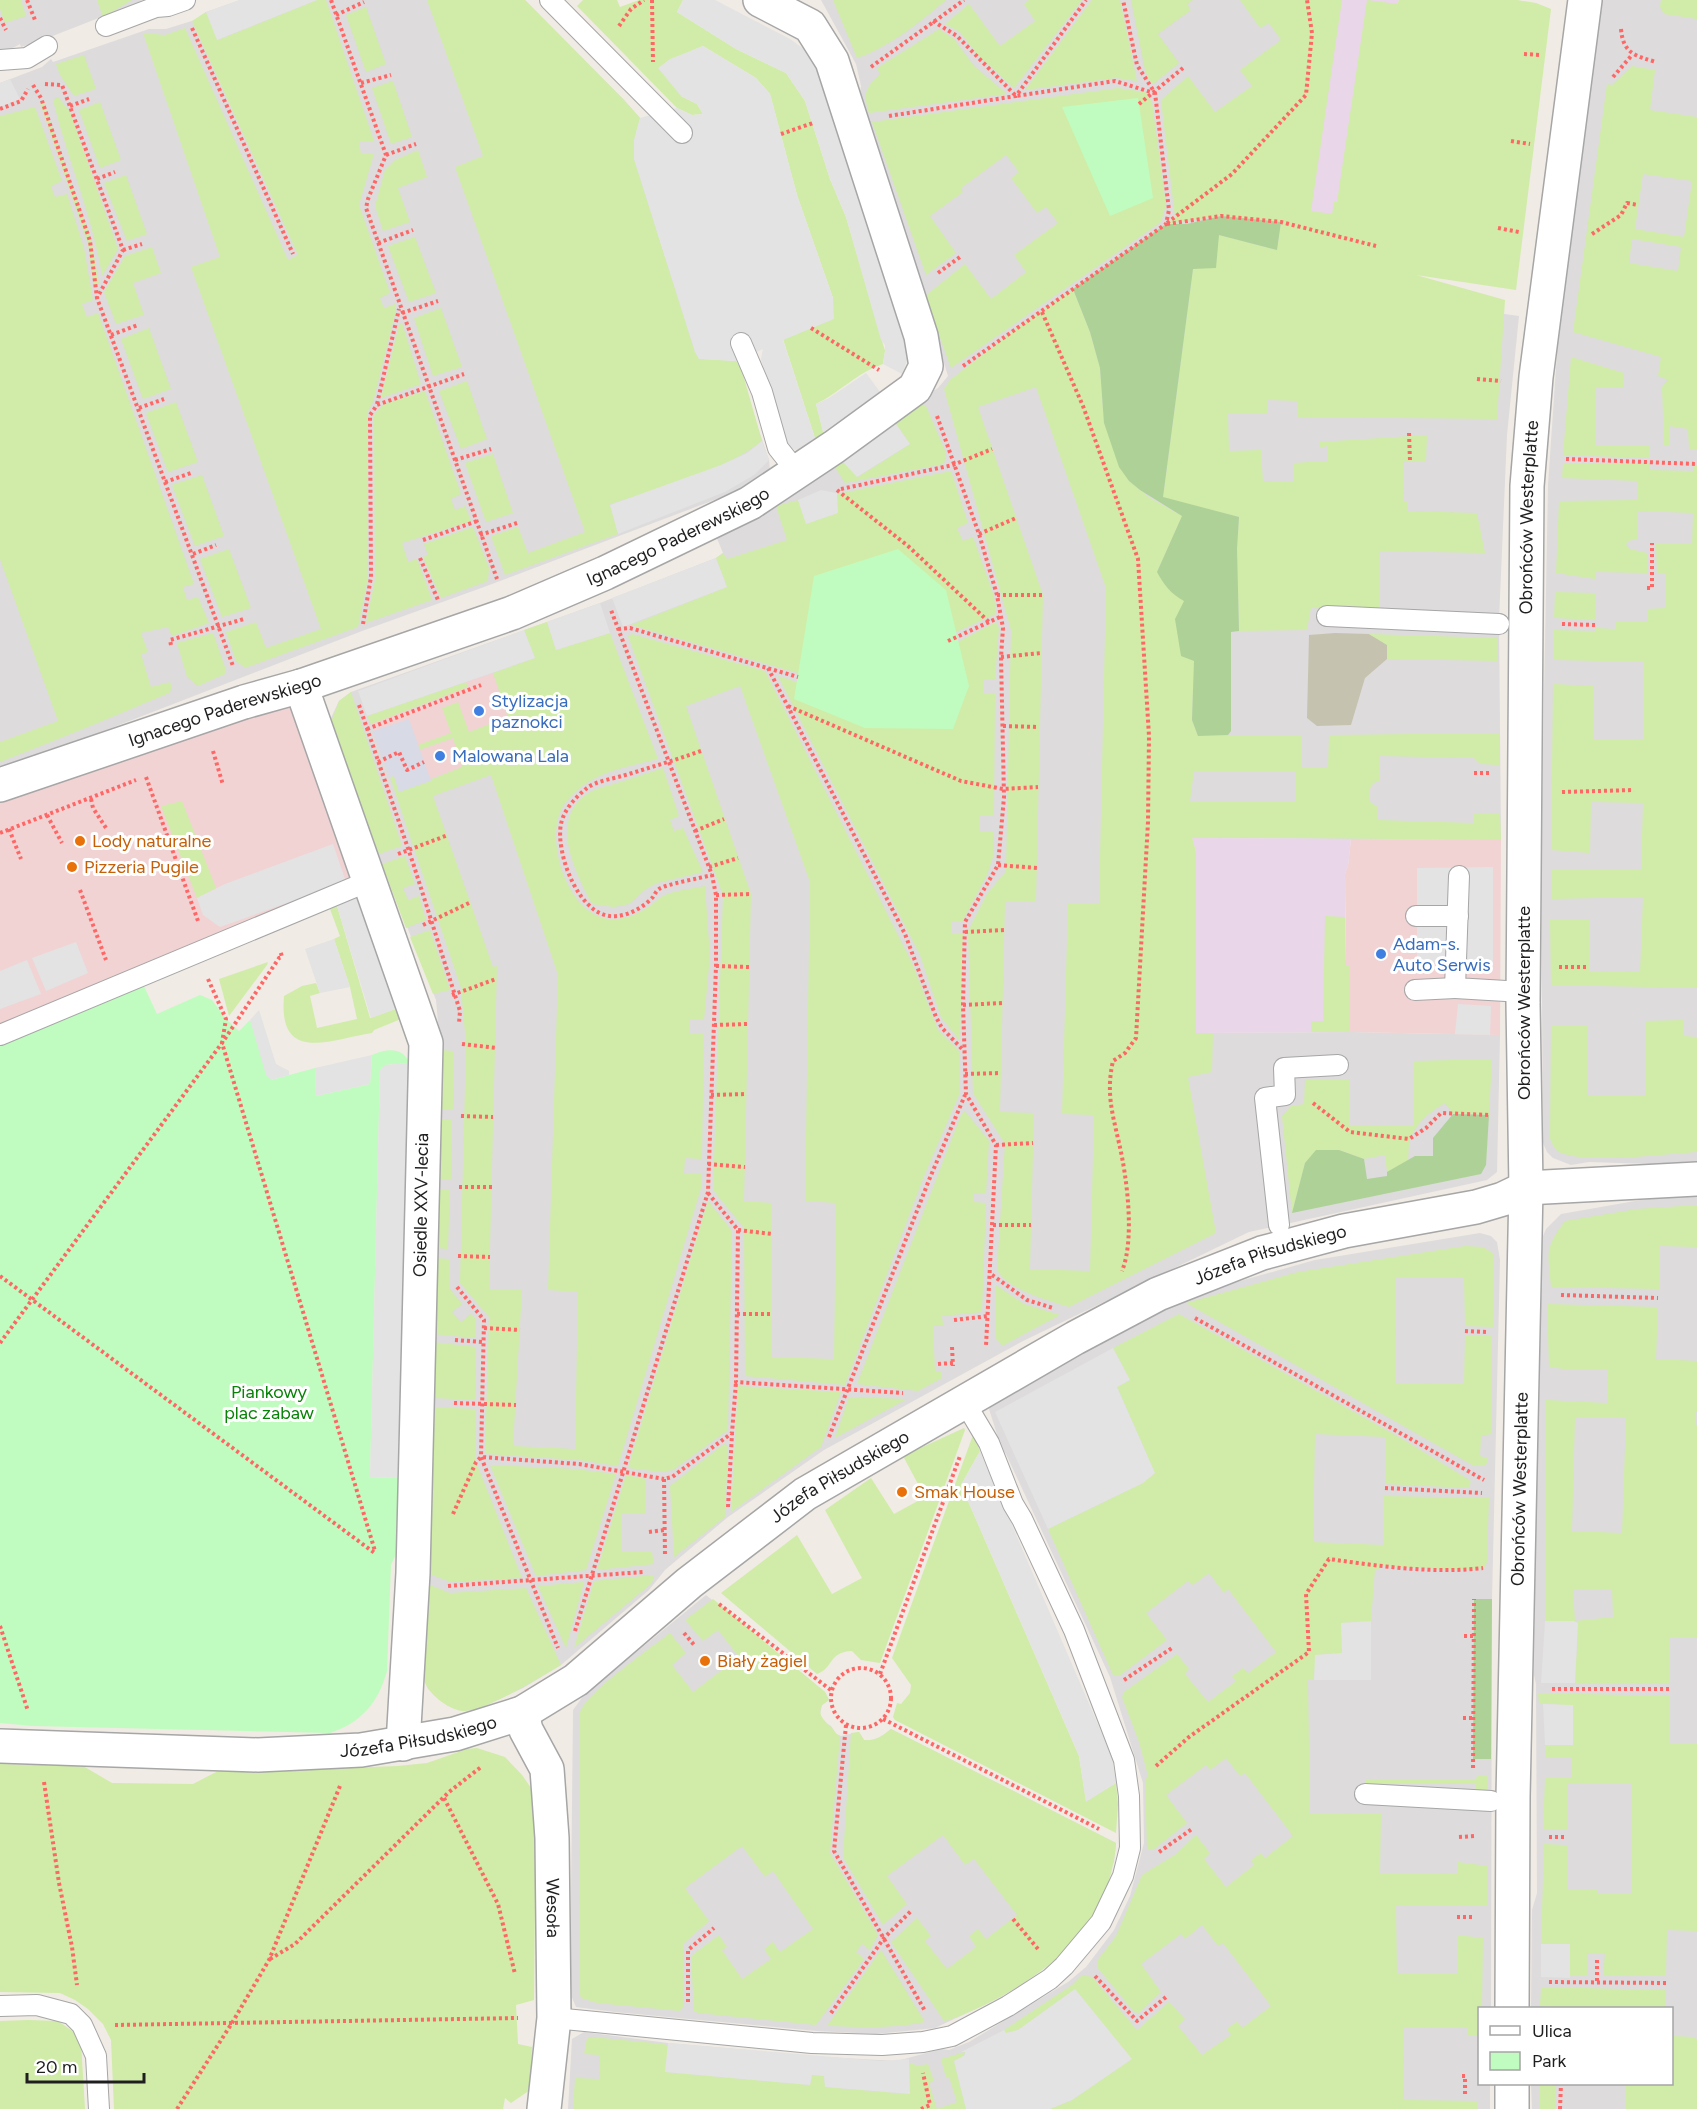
<svg xmlns="http://www.w3.org/2000/svg" width="1697" height="2109" font-family="Figtree,sans-serif">
<style>
.residential{fill:#dddbdc}
.commercial{fill:#f1d3d4}
.industrial{fill:#e9d6e8}
.construction{fill:#c5c3af}
.grass{fill:#d0eca8;fill-rule:evenodd}
.forest{fill:#aed197}
.park{fill:#c0fcbf}
.parking{fill:#e3e3e3}
.plaza{fill:#d8dae6}
.lines{fill:none;stroke-linecap:round;stroke-linejoin:round}
.service-casing{stroke:#a6a6a6;stroke-width:22}
.minor-casing{stroke:#a6a6a6;stroke-width:36}
.path{stroke:#ff6766;stroke-width:4;stroke-dasharray:3 3;stroke-linecap:butt}
.service{stroke:#fff;stroke-width:20}
.minor{stroke:#fff;stroke-width:33}
.shop-dot{fill:#3f7fe0;stroke:#fff;stroke-width:2}
.food-dot{fill:#e8710a;stroke:#fff;stroke-width:2}
.labels{text-anchor:middle;dominant-baseline:central;stroke-width:6;stroke-linejoin:round;paint-order:stroke}
.street-label{font-size:18px;fill:#1f1f1f;stroke:#fff}
.shop-label{font-size:18px;fill:#366cbe;stroke:#fff;text-anchor:start}
.food-label{font-size:18px;fill:#c56008;stroke:#fff;text-anchor:start}
.park-label{font-size:18px;fill:#088307;stroke:#fff}
</style>
<rect width="100%" height="100%" fill="#f0ebe4"/>
<g class="residential">
<polygon points="0,0 141,0 142,1 45,39 21,47 20,44 0,55"/>
<polygon points="240,0 525,0 624,100 640,118 636,132 657,232 699,359 736,361 742,371 748,399 769,460 770,471 738,491 484,587 362,631 0,771 0,83 42,67 51,59 53,62 149,29 166,29 195,20 206,12"/>
<polygon points="821,0 1341,0 1300,256 1505,314 1519,316 1507,435 1499,620 1501,840 1192,838 1196,1033 1350,1032 1500,1035 1497,1172 1487,1180 1249,1232 1023,1341 824,1450 728,1517 665,1570 649,1590 561,1665 523,1688 480,1708 463,1711 448,1706 428,1689 422,1675 440,1043 436,1000 381,861 340,749 331,718 339,701 351,692 600,603 716,558 723,553 716,536 760,517 804,488 817,475 917,401 938,388 948,376 869,119 859,99 861,86 856,64"/>
<polygon points="1602,0 1697,0 1697,1161 1652,1164 1589,1162 1571,1165 1553,1158 1547,1152 1543,1143 1541,855 1548,485 1558,339 1574,197"/>
<polygon points="1697,1196 1697,2109 1532,2109 1531,2084 1672,2084 1672,2008 1531,2008 1532,1910 1537,1893 1536,1684 1534,1675 1537,1250 1546,1229 1561,1214 1658,1197"/>
<polygon points="1480,1233 1491,1236 1497,1242 1500,1260 1492,1599 1491,2008 1480,2008 1480,2084 1490,2084 1490,2109 568,2109 572,2039 584,2032 668,2043 825,2057 897,2061 941,2049 949,2050 969,2042 1068,1982 1086,1967 1114,1930 1130,1896 1144,1843 1143,1783 1110,1677 1006,1454 1002,1450 989,1409 992,1401 1167,1303 1173,1306 1194,1294 1315,1260"/>
<polygon points="706,1595 825,1692 829,1700 822,1705 820,1714 824,1722 831,1726 836,1734 841,1736 859,1732 864,1740 872,1741 882,1737 891,1729 1116,1843 1114,1862 1056,1959 990,2002 935,2028 876,2034 817,2031 615,2012 576,2007 570,1993 573,1710 584,1695"/>
</g>
<g class="commercial">
<polygon points="493,673 508,717 469,732 443,708 451,733 419,745 420,750 453,738 463,767 430,779 390,777 371,724 467,687 466,682"/>
<polygon points="301,686 369,881 0,1035 0,785"/>
<polygon points="1351,839 1501,840 1500,1035 1350,1032 1350,966 1346,966 1345,874 1348,866"/>
</g>
<g class="industrial">
<polygon points="1341,0 1399,0 1392,14 1373,211 1308,228"/>
<polygon points="1192,838 1351,839 1348,866 1345,874 1345,964 1350,966 1350,1032 1196,1033 1196,852"/>
</g>
<polygon class="construction" points="1335,633 1369,634 1388,645 1387,659 1365,678 1351,725 1317,726 1307,718 1309,635"/>
<g class="grass">
<polygon points="0,0 21,0 26,16 5,23 0,9"/>
<polygon points="97,0 132,0 103,17"/>
<polygon points="317,0 326,0 374,141 359,141 361,154 374,154 359,205 390,293 380,298 384,308 395,304 396,310 373,402 367,413 368,578 358,627 245,668 236,661 226,632 256,622 266,648 321,629 191,267 220,257 143,33 165,35 185,28 288,260 298,255 192,21 206,12 218,40"/>
<path d="M427,0H525L624,100L640,118L634,140V159L695,352L699,359L736,361L742,371L762,441C724,471 657,489 610,504L618,534L505,575L491,536L518,527L528,553L585,532L455,167L483,156Z"/>
<path d="M583,0H617L620,7L639,0H683L677,12L736,49L786,73L805,101L830,179L846,217L885,351L883,364C858,372 839,393 816,404L824,435L815,438L783,339L811,328L833,298L797,195L770,94L756,78L703,46L691,51L681,96L697,104L703,114L692,115L677,108L577,6Z"/>
<path d="M833,0H946C923,20 886,49 857,58Z"/>
<polygon points="1029,0 1082,0 1014,88 978,55 960,32 945,24 969,4 1000,46 1035,21 1024,4"/>
<polygon points="1092,0 1120,0 1137,81 1116,78 1025,90"/>
<polygon points="1131,0 1193,0 1187,4 1191,10 1158,34 1179,63 1153,84 1149,80 1145,70"/>
<polygon points="1240,0 1342,0 1311,211 1332,214 1334,202 1337,202 1367,0 1397,4 1399,0 1517,0 1536,3 1551,9 1516,290 1416,275 1505,300 1497,419 1298,417 1298,401 1268,400 1268,413 1228,413 1229,451 1261,450 1263,482 1294,481 1293,463 1327,461 1327,446 1319,448 1319,442 1427,435 1426,462 1404,461 1403,501 1407,502 1407,511 1477,513 1485,553 1379,551 1380,610 1311,608 1307,630 1239,631 1237,549 1239,517 1163,498 1193,269 1219,235 1277,250 1281,222 1221,216 1166,224 1175,217 1161,100 1188,76 1215,112 1252,86 1240,70 1281,40 1269,23 1260,28"/>
<polygon points="1661,0 1697,0 1697,19 1664,14 1660,7"/>
<polygon points="366,7 386,64 366,72 346,15"/>
<path d="M939,29L954,39L974,66L1007,94L869,113C863,93 865,88 880,74L877,68Z"/>
<polygon points="84,55 96,89 74,96 60,75 56,64"/>
<path d="M1632,66L1655,70L1650,110L1697,117V450L1689,449L1688,429L1669,426V446H1664L1662,387L1668,380L1658,376L1661,357L1573,332L1607,84L1612,85ZM1643,174L1692,181L1684,237L1635,229ZM1632,239L1681,247L1678,271L1629,263Z"/>
<polygon points="393,81 412,137 391,144 372,88"/>
<polygon points="1118,88 1145,92 1152,102 1166,205 1161,222 951,368 925,296 965,264 991,299 1026,272 1014,255 1058,223 1046,207 1037,213 1011,178 1019,172 1006,155 961,188 963,192 930,216 956,253 926,275 872,122"/>
<path d="M58,97L70,112L118,249L102,276C93,216 67,159 53,100Z"/>
<polygon points="100,102 121,160 100,168 79,110"/>
<polygon points="40,103 44,103 92,243 99,283 94,288 88,244"/>
<path d="M35,107L62,181L51,186L55,197L67,194L84,248L93,300L82,304L87,317L98,313L194,584L183,587L187,600L198,597L209,623L172,636L168,627L141,633L148,652L141,654L151,687L170,682L172,688L169,693C113,717 57,740 0,762V742L58,721L0,559V116Z"/>
<polygon points="418,150 427,177 398,188 410,222 383,231 375,206 385,170 395,160"/>
<polygon points="126,175 147,234 127,241 104,183"/>
<polygon points="415,237 436,293 409,302 388,246"/>
<polygon points="152,247 161,273 133,283 144,315 116,324 104,292 125,256"/>
<path d="M1073,289L1090,332L1100,368L1104,423L1129,481L1150,498L1182,516L1157,572L1185,600L1194,661L1192,720L1198,736L1302,735V767L1328,768L1329,735L1499,733V765L1480,764L1474,758L1380,756L1379,781C1369,783 1368,793 1370,802L1378,807V820L1474,823V814H1500L1501,840L1192,837L1196,852V1033H1213L1212,1072L1188,1077L1216,1233L1069,1307C1047,1300 1010,1291 997,1270L1005,1144L973,1093L968,931L987,894L1006,871L1011,630L944,389L950,380L1017,328ZM1036,387L1106,588L1099,903H1068L1062,1114L1094,1115L1090,1271L1030,1269L1034,1113L1000,1112L1005,902H1036L1043,595L978,407ZM1194,771H1296V801H1190Z"/>
<polygon points="441,308 462,367 433,376 414,318"/>
<polygon points="402,323 421,384 381,398 399,325"/>
<polygon points="149,328 171,389 143,399 121,339"/>
<polygon points="1571,357 1624,373 1624,387 1595,387 1595,446 1649,446 1650,458 1563,455"/>
<polygon points="467,381 487,439 461,449 439,391"/>
<polygon points="425,391 461,494 451,499 455,510 465,506 471,521 402,543 408,562 417,559 432,600 366,623 375,580 374,415 384,404"/>
<polygon points="917,401 926,406 946,453 944,464 845,483 831,461 837,456 858,477 910,444 892,418"/>
<polygon points="176,402 198,462 168,472 146,413"/>
<polygon points="493,454 513,513 486,522 465,463"/>
<polygon points="1563,463 1649,464 1649,470 1693,471 1694,466 1697,466 1697,988 1551,985 1550,919 1590,919 1590,971 1640,972 1643,897 1551,899 1551,870 1641,870 1643,803 1591,802 1590,853 1551,850 1553,684 1594,686 1593,739 1644,739 1644,662 1553,660 1554,630 1595,631 1595,628 1616,629 1616,621 1647,622 1647,609 1666,608 1666,574 1657,573 1656,544 1692,544 1693,513 1638,511 1637,539 1628,541 1626,544 1630,549 1647,553 1647,573 1596,572 1595,579 1556,573 1559,501 1637,500 1637,481 1562,478"/>
<polygon points="951,471 968,523 957,528 963,541 973,537 994,596 996,614 949,635 950,646 996,622 999,628 995,679 983,680 983,694 995,694 994,816 980,816 980,831 994,831 993,857 987,875 962,922 951,922 952,933 963,933 960,1041 941,1017 920,955 778,676 797,682 798,673 631,625 727,587 716,558 723,553 727,559 787,540 776,506 798,500 807,523 838,513 837,493 842,493"/>
<polygon points="202,475 224,536 195,546 172,485"/>
<polygon points="473,527 489,568 488,581 441,598 423,557 428,555 424,544"/>
<polygon points="229,549 251,608 222,617 200,559"/>
<polygon points="1555,592 1595,593 1595,620 1554,618"/>
<path d="M547,622L556,650L610,633L658,759C623,768 590,772 566,802C541,833 566,914 608,919C625,920 636,915 650,906C655,903 659,897 665,895C676,890 692,889 705,886L710,956L704,1020H689V1034H704L702,1159L685,1158L684,1173L701,1174V1188L618,1466L579,1460L485,1454L489,1317L460,1283L466,1044L461,988L390,777L391,775L394,776L399,792L462,767L453,738L419,750L418,745L451,733L442,708L458,702L469,732L508,717L493,673L535,658L524,630ZM491,775L558,975L548,1290L578,1292L575,1449L513,1446L522,1290L489,1289L497,966L493,967L433,796Z"/>
<polygon points="213,633 226,670 225,674 198,686 187,677 177,643"/>
<path d="M632,634L765,671L912,963L938,1030L959,1051V1095L924,1176L845,1385L745,1376L744,1228L713,1190L723,895L628,636ZM740,686L810,882L805,1201L836,1203L834,1359L772,1357V1203L744,1201L751,894L686,706Z"/>
<polygon points="1369,634 1498,638 1498,661 1387,659 1387,645"/>
<polygon points="466,682 468,687 371,724 367,716"/>
<polygon points="351,692 402,846 379,854 331,722 339,701"/>
<path d="M663,768L679,816L670,820L674,831L683,828L703,872L657,883L646,889L629,904L614,907L592,904C575,871 546,816 592,791C598,788 607,786 614,784C631,779 647,773 663,768Z"/>
<polygon points="182,801 216,888 197,898 161,806"/>
<polygon points="405,856 415,884 403,888 408,900 419,896 426,920 406,928 382,864"/>
<path d="M337,906L370,1018L404,1006L401,1019L374,1030L372,1033C331,1039 278,1065 284,996L302,986L316,983L320,993L310,996L317,1028L357,1019L350,987L334,939L340,936L330,909Z"/>
<polygon points="1325,916 1345,917 1346,965 1350,966 1350,1032 1311,1032 1311,1021 1323,1021"/>
<polygon points="430,930 450,990 433,994 410,937"/>
<polygon points="268,962 267,965 229,1016 219,979"/>
<path d="M1684,1020V1036L1697,1037V1152C1664,1154 1590,1164 1561,1153C1555,1151 1553,1145 1550,1139L1551,1026H1587V1095H1645V1021Z"/>
<polygon points="439,1050 454,1051 453,1110 440,1110"/>
<path d="M1492,1059L1489,1115L1453,1114L1445,1103C1431,1111 1417,1122 1411,1137C1408,1143 1409,1153 1408,1161L1387,1172L1385,1155L1364,1159L1339,1150L1305,1163L1292,1213L1282,1116L1291,1106L1304,1104L1305,1080L1349,1079V1126H1413L1414,1061Z"/>
<polygon points="965,1111 989,1141 986,1194 974,1194 974,1202 986,1203 982,1312 942,1316 943,1325 933,1326 935,1371 941,1371 942,1378 918,1391 857,1384 961,1115"/>
<polygon points="440,1119 452,1120 451,1180 437,1180"/>
<polygon points="437,1189 450,1189 448,1249 436,1248"/>
<polygon points="708,1201 732,1231 728,1430 673,1470 661,1472 628,1468"/>
<path d="M1697,1205V1247L1660,1246L1659,1289L1551,1287C1548,1253 1544,1249 1565,1221L1637,1209Z"/>
<polygon points="1465,1246 1483,1247 1494,1254 1494,1327 1465,1326 1464,1278 1396,1277 1395,1383 1464,1384 1465,1335 1491,1336 1491,1434 1481,1436 1480,1456 1488,1458 1488,1462 1484,1466 1474,1466 1186,1303 1298,1272"/>
<polygon points="436,1258 449,1259 449,1288 462,1304 452,1312 461,1322 471,1314 475,1318 475,1338 433,1334"/>
<polygon points="996,1285 1024,1304 1060,1315 1002,1346 995,1337"/>
<path d="M1547,1304L1658,1307L1656,1359L1697,1361V1411H1695V1424L1697,1425V1637H1670V1684L1575,1683L1578,1623L1574,1621H1545V1403L1546,1400L1607,1403L1608,1370H1571L1549,1367ZM1575,1417L1626,1418L1622,1533L1572,1531ZM1612,1589L1613,1617L1575,1621L1573,1590Z"/>
<polygon points="1179,1314 1404,1440 1471,1481 1469,1488 1385,1484 1385,1437 1315,1434 1313,1542 1384,1545 1384,1496 1489,1498 1487,1562 1484,1568 1463,1570 1381,1566 1380,1569 1375,1569 1371,1621 1341,1623 1342,1653 1316,1655 1314,1680 1308,1680 1310,1814 1381,1813 1380,1873 1457,1874 1458,1862 1488,1866 1487,1905 1396,1905 1397,1974 1457,1974 1457,1935 1483,1938 1482,2008 1480,2008 1479,2035 1468,2035 1467,2027 1404,2028 1403,2100 1478,2101 1478,2109 1050,2109 1072,2100 1131,2059 1075,1989 1018,2030 1006,2033 1004,2030 1072,1985 1082,1975 1092,1977 1137,2030 1169,2002 1185,2019 1178,2026 1202,2055 1231,2035 1227,2029 1237,2021 1242,2028 1271,2006 1223,1943 1218,1946 1202,1925 1185,1939 1181,1934 1141,1964 1161,1992 1139,2013 1134,2012 1097,1967 1097,1961 1116,1936 1142,1875 1176,1854 1196,1835 1210,1853 1204,1859 1226,1887 1254,1865 1251,1860 1261,1853 1265,1858 1293,1836 1245,1773 1240,1776 1226,1758 1210,1770 1206,1765 1166,1795 1187,1823 1154,1849 1147,1849 1145,1780 1148,1776 1139,1742 1122,1697 1124,1692 1177,1654 1189,1669 1185,1674 1208,1702 1236,1681 1232,1676 1243,1668 1248,1673 1276,1652 1228,1589 1224,1593 1209,1573 1193,1585 1188,1581 1146,1613 1167,1640 1119,1676 1113,1675 1048,1529 1143,1483 1148,1457 1117,1387 1130,1380 1113,1348"/>
<polygon points="433,1342 476,1347 475,1400 433,1398"/>
<polygon points="738,1386 841,1392 821,1447 731,1512"/>
<polygon points="849,1397 907,1399 835,1438"/>
<polygon points="432,1407 475,1409 476,1462 522,1578 451,1582 426,1573"/>
<path d="M964,1428L965,1430L880,1663L861,1660L852,1651C828,1652 834,1668 817,1674L721,1593L797,1535L832,1594L862,1578L825,1510L871,1478L894,1514L925,1497L903,1456Z"/>
<polygon points="973,1435 980,1451 961,1485 1079,1756 1086,1801 1116,1783 1118,1804 1116,1833 895,1720 893,1717 897,1703 901,1704 910,1693 911,1685 892,1658"/>
<polygon points="724,1444 728,1446 725,1517 674,1557 670,1486"/>
<polygon points="490,1465 575,1469 616,1474 586,1570 536,1576"/>
<polygon points="626,1475 646,1479 646,1513 622,1514 622,1552 652,1552 654,1564 597,1570"/>
<polygon points="654,1575 652,1583 574,1648 594,1581"/>
<polygon points="584,1582 566,1648 538,1586"/>
<path d="M425,1583L450,1593L526,1588L561,1665C542,1676 483,1713 463,1711C451,1710 434,1698 428,1688C425,1684 424,1679 422,1675Z"/>
<path d="M713,1599L825,1692L829,1700L822,1705C817,1715 824,1720 830,1726C835,1730 834,1733 840,1736L830,1853L878,1935L870,1950L862,1944L856,1952L864,1959L816,2025L698,2013L694,2011L691,1956L719,1935L727,1947L722,1950L742,1979L771,1959L764,1949L773,1942L780,1952L813,1929L773,1871L765,1877L742,1846L685,1888L709,1921L683,1944V2007L680,2011L597,2003L581,1998L579,1992L580,1713C585,1693 651,1648 670,1633L686,1653L672,1665L693,1692L739,1657L718,1630L703,1641L685,1620Z"/>
<polygon points="1538,1693 1670,1696 1670,1744 1697,1744 1697,1931 1667,1930 1666,1976 1603,1976 1605,1953 1587,1954 1588,1976 1570,1975 1570,1944 1541,1944 1544,1844 1567,1845 1567,1890 1598,1890 1598,1893 1631,1893 1631,1784 1567,1783 1567,1829 1543,1829 1545,1778 1572,1778 1572,1758 1545,1757 1545,1745 1573,1744 1573,1706 1539,1703"/>
<path d="M891,1729L1116,1843C1114,1873 1103,1904 1085,1928C1055,1969 996,2003 949,2020L944,2021L940,2015L891,1942L917,1918L931,1936L925,1941L947,1969L976,1947L969,1936L978,1929L986,1939L1017,1915L974,1859L965,1865L943,1835L887,1876L907,1904L883,1925L843,1857L851,1733L859,1732L864,1740C876,1741 882,1736 891,1729Z"/>
<polygon points="477,1748 505,1757 522,1775 536,1795 534,2000 516,2005 518,2044 532,2047 530,2090 511,2103 505,2098 503,2109 114,2109 111,2040 103,2024 88,2009 75,2000 60,1993 0,1992 0,1764 83,1766 112,1783 193,1784 222,1769 344,1768 398,1766 427,1763 467,1749"/>
<polygon points="1477,1776 1487,1776 1487,1790 1476,1789 1476,1784 1365,1783 1365,1779 1476,1779"/>
<path d="M881,1950L925,2022C891,2029 860,2027 827,2026Z"/>
<polygon points="1541,1987 1666,1990 1666,2008 1571,2008 1540,2006"/>
<polygon points="28,2020 58,2021 75,2033 81,2043 85,2109 0,2109 0,2021"/>
<polygon points="1672,2036 1695,2037 1697,2040 1697,2109 1626,2109 1626,2084 1672,2084"/>
<polygon points="592,2037 664,2044 668,2047 666,2072 810,2085 812,2075 824,2076 825,2087 909,2094 910,2064 914,2063 915,2066 928,2064 934,2081 929,2083 937,2109 957,2102 949,2077 946,2078 941,2059 965,2052 963,2057 954,2061 966,2109 573,2109 575,2078 599,2079 600,2055 584,2054 587,2038"/>
<rect x="1539" y="2084" width="16" height="25"/>
</g>
<g class="forest">
<path d="M1221,216L1281,222L1277,250L1219,235L1216,268L1193,269L1163,497L1239,517L1237,549L1239,631L1231,632V731L1228,735L1198,736L1192,720L1194,661L1181,656L1175,619L1184,601C1171,594 1164,585 1157,572L1182,516L1140,490L1129,481L1119,467L1104,423L1100,368L1090,332L1073,289L1166,224H1187Z"/>
<polygon points="1453,1114 1489,1115 1486,1165 1481,1174 1292,1213 1305,1163 1316,1150 1339,1150 1364,1159 1367,1179 1387,1176 1387,1172 1415,1156 1433,1156 1433,1138"/>
<polygon points="1474,1599 1492,1599 1491,1759 1473,1759"/>
</g>
<g class="park">
<polygon points="1138,98 1153,198 1110,216 1062,107"/>
<polygon points="898,549 946,590 969,686 953,729 865,728 794,699 814,576"/>
<path d="M142,982L157,1014L200,995L212,1000L226,1019L239,1031L250,1020L271,1080L315,1068L316,1096L370,1084L372,1055C387,1049 401,1046 410,1063L384,1065L380,1071L370,1477L399,1478L397,1552L391,1565L387,1671C378,1703 362,1722 330,1733L33,1726L0,1723V1035Z"/>
</g>
<g class="parking">
<polygon points="240,0 317,0 217,40 206,12"/>
<polygon points="683,0 715,0 790,39 805,50 824,80 911,350 902,374 883,364 885,351 885,345 881,340 846,217 830,179 805,101 786,73 736,49 677,12"/>
<polygon points="703,46 756,78 770,94 797,195 833,298 834,319 783,340 815,438 801,449 795,450 789,447 781,425 761,359 763,349 736,361 699,359 695,352 634,159 634,140 640,118 677,108 692,115 703,114 697,104 681,96 658,68 670,59"/>
<polygon points="10,79 20,99 0,107 0,83"/>
<polygon points="866,373 880,392 823,432 816,404 829,398"/>
<polygon points="892,418 910,444 857,477 837,456"/>
<polygon points="762,441 769,460 754,475 725,492 618,534 610,505 721,465 747,453"/>
<polygon points="821,490 837,493 838,513 806,524 798,500"/>
<polygon points="716,558 727,587 623,627 612,598"/>
<polygon points="600,603 610,633 556,650 547,622"/>
<polygon points="524,630 535,658 367,716 358,691"/>
<polygon points="333,844 346,882 220,927 203,915 197,898 225,884"/>
<polygon points="1493,867 1493,963 1417,963 1417,868"/>
<polygon points="363,894 404,1006 371,1018 337,906"/>
<polygon points="334,939 350,987 320,993 305,949"/>
<polygon points="76,942 88,973 46,991 32,958"/>
<polygon points="27,960 41,994 0,1009 0,971"/>
<polygon points="1458,1004 1491,1006 1490,1035 1455,1034"/>
<polygon points="259,1010 276,1064 289,1071 289,1075 271,1080 266,1075 250,1020"/>
<polygon points="372,1055 370,1084 316,1096 315,1068"/>
<polygon points="410,1063 399,1478 370,1477 380,1071 384,1065"/>
<polygon points="1113,1348 1130,1380 1117,1387 1155,1473 1143,1483 1048,1529 995,1412"/>
<polygon points="980,1451 1112,1757 1116,1783 1086,1802 1079,1756 961,1485"/>
<polygon points="1371,1621 1371,1680 1314,1680 1315,1655 1342,1653 1341,1623"/>
<polygon points="1545,1621 1574,1621 1578,1623 1575,1683 1541,1683"/>
<polygon points="1543,1704 1573,1705 1573,1745 1545,1745"/>
<polygon points="1541,1944 1570,1944 1570,1978 1541,1977"/>
<polygon points="1075,1989 1132,2059 1072,2100 1050,2109 966,2109 954,2061 965,2055 965,2052 961,2052 1004,2030 1006,2033 1018,2030"/>
<polygon points="668,2043 881,2061 909,2059 910,2094 825,2087 824,2076 812,2075 810,2085 665,2072"/>
</g>
<polygon class="plaza" points="409,719 431,781 399,792 394,776 390,777 373,731"/>
<g class="lines">
<defs>
<g id="service">
<polyline points="550,0 682,133"/>
<polyline points="106,26 156,7 168,6 185,0"/>
<polyline points="0,60 27,58 47,46"/>
<polyline points="741,343 762,392 778,448 797,472"/>
<polyline points="1327,616 1499,624"/>
<polyline points="1459,876 1455,988 1523,992"/>
<polyline points="1416,916 1458,916"/>
<polyline points="1415,990 1455,988"/>
<polyline points="0,1035 369,881"/>
<polyline points="1279,1225 1265,1098 1285,1095 1284,1068 1338,1065"/>
<polyline points="1365,1794 1491,1801"/>
<polyline points="0,2006 37,2005 71,2014 82,2025 96,2056 99,2109"/>
<polyline points="554,2018 812,2043 882,2045 923,2042 952,2036 1008,2006 1050,1979 1064,1966 1101,1922 1123,1876 1130,1848 1129,1796 1124,1760 1074,1630 1022,1519 1013,1504 989,1443 964,1401"/>
</g>
<g id="minor">
<polyline points="301,686 426,1043 413,1573 403,1744"/>
<path id="s1" d="M0,785L244,702L301,686L512,613L605,573L750,503L834,447L915,388L926,366L921,336L832,61L810,26L760,0"/>
<path id="s2" d="M522,1713L526,1730L547,1769L552,1838L554,2018L544,2109"/>
<path id="s3" d="M0,1746L258,1755L361,1750L455,1734L522,1713L576,1680L689,1583L805,1494L1075,1338L1158,1294L1262,1253L1344,1231L1476,1207L1503,1199L1526,1188L1697,1179"/>
<path id="s4" d="M1512,2008L1513,1797L1526,1188L1523,1003L1527,486L1536,377L1585,0"/>
<polyline points="1512,2109 1512,2084"/>
</g>
</defs>
<use href="#service" class="service-casing"/>
<use href="#minor" class="minor-casing"/>
<g class="path">
<polyline points="27,0 35,20"/>
<polyline points="331,0 386,155 368,199 366,208 497,579"/>
<polyline points="652,0 653,62"/>
<polyline points="336,15 364,2"/>
<polyline points="0,18 6,30"/>
<polyline points="933,21 957,36 1016,96 1115,81 1154,93"/>
<polyline points="619,26 631,9 644,0"/>
<polyline points="192,28 293,254"/>
<path d="M1621,29C1623,54 1636,56 1656,62"/>
<polyline points="1524,54 1541,55"/>
<polyline points="871,67 964,0"/>
<polyline points="1613,77 1632,55"/>
<polyline points="361,83 391,75"/>
<polyline points="45,84 62,85 123,250 97,298"/>
<polyline points="33,85 41,98 90,241 97,298 233,666"/>
<polyline points="1139,104 1183,68"/>
<polyline points="70,106 89,99"/>
<polyline points="0,109 21,101 28,89"/>
<polyline points="889,116 1016,96 1086,0"/>
<polyline points="781,134 813,123"/>
<polyline points="1511,141 1530,144"/>
<polyline points="386,155 416,144"/>
<polyline points="97,179 115,172"/>
<polyline points="1167,223 1232,174 1306,95 1312,33 1307,0"/>
<polyline points="1167,224 1221,216 1281,222 1376,246"/>
<polyline points="1498,228 1519,232"/>
<polyline points="1592,234 1621,215 1627,203 1638,205"/>
<polyline points="378,243 413,230"/>
<polyline points="123,250 142,244"/>
<polyline points="938,273 960,257"/>
<path d="M1042,312L1083,406L1138,559L1149,736L1148,822L1136,1038L1125,1053L1113,1061C1106,1092 1112,1112 1119,1143C1127,1177 1135,1239 1122,1271"/>
<polyline points="402,313 438,301"/>
<polyline points="811,328 879,370"/>
<polyline points="111,335 138,325"/>
<polyline points="963,366 1166,224 1169,210 1155,93 1137,65 1123,0"/>
<polyline points="1477,379 1501,381"/>
<polyline points="377,404 399,309"/>
<polyline points="139,408 164,399"/>
<polyline points="937,416 979,534 997,595 1003,628 1001,657 1004,797 998,865 965,922 963,1005 966,1094 996,1145 986,1346"/>
<polyline points="1409,433 1410,461"/>
<polyline points="1566,459 1697,464"/>
<polyline points="455,460 491,449"/>
<polyline points="165,482 191,473"/>
<polyline points="841,489 953,465 992,449"/>
<polyline points="837,490 908,546 989,622"/>
<polyline points="979,534 1016,518"/>
<polyline points="480,535 517,523"/>
<polyline points="423,540 477,521"/>
<polyline points="193,554 216,545"/>
<polyline points="420,558 438,600"/>
<polyline points="1647,588 1652,588 1652,543"/>
<polyline points="997,595 1043,595"/>
<polyline points="363,624 371,577 370,415 377,405 464,374"/>
<polyline points="1562,624 1595,625"/>
<polyline points="618,629 630,628 798,677"/>
<polyline points="948,641 1002,616"/>
<polyline points="171,645 170,640 244,619"/>
<polyline points="1001,657 1041,653"/>
<polyline points="768,668 905,934 936,1017 942,1028 964,1051"/>
<polyline points="359,705 413,863 460,1011 459,1023"/>
<polyline points="788,706 961,781 1003,789 1038,787"/>
<polyline points="1003,726 1039,727"/>
<polyline points="367,729 481,685"/>
<polyline points="213,751 223,785"/>
<path d="M701,751C675,760 649,768 622,776C612,779 596,781 587,788C576,797 564,809 561,824C555,853 580,921 617,916C630,915 645,906 653,897C655,894 656,891 659,889C666,884 701,878 712,875"/>
<polyline points="378,762 399,752 407,770 424,762"/>
<polyline points="1474,773 1490,773"/>
<polyline points="146,777 198,921"/>
<polyline points="1562,792 1634,790"/>
<polyline points="91,799 93,808 106,828"/>
<polyline points="47,815 62,843"/>
<polyline points="9,829 21,859"/>
<polyline points="695,831 724,819"/>
<polyline points="0,833 136,780"/>
<polyline points="398,854 448,835"/>
<polyline points="998,865 1037,868"/>
<polyline points="709,867 738,858"/>
<polyline points="80,890 106,960"/>
<polyline points="716,895 751,894"/>
<polyline points="423,925 471,902"/>
<polyline points="965,932 1004,930"/>
<polyline points="716,966 749,967"/>
<polyline points="1559,967 1589,967"/>
<polyline points="208,979 226,1019 222,1043 375,1551"/>
<polyline points="452,995 496,979"/>
<polyline points="963,1005 1002,1003"/>
<polyline points="714,1025 748,1024"/>
<polyline points="462,1044 497,1048"/>
<polyline points="965,1074 1001,1073"/>
<polyline points="711,1095 747,1094"/>
<polyline points="1313,1103 1350,1132 1409,1139 1426,1128 1441,1113 1489,1115"/>
<polyline points="461,1116 493,1117"/>
<polyline points="996,1145 1033,1143"/>
<polyline points="708,1164 745,1167"/>
<polyline points="459,1187 492,1187"/>
<polyline points="708,1193 738,1230 736,1382 903,1393"/>
<polyline points="993,1225 1031,1225"/>
<polyline points="738,1230 772,1234"/>
<polyline points="458,1256 490,1257"/>
<polyline points="992,1275 1027,1300 1053,1308"/>
<polyline points="0,1276 376,1554"/>
<polyline points="457,1287 484,1320 481,1457 558,1648"/>
<polyline points="1561,1295 1658,1298"/>
<polyline points="737,1314 773,1314"/>
<polyline points="1195,1318 1484,1480"/>
<polyline points="954,1320 989,1316"/>
<polyline points="484,1328 520,1330"/>
<polyline points="1465,1331 1486,1332"/>
<polyline points="455,1340 483,1342"/>
<polyline points="0,1343 222,1043 279,958 282,957 280,950"/>
<polyline points="952,1347 953,1366"/>
<polyline points="938,1364 953,1363"/>
<polyline points="454,1403 516,1405"/>
<polyline points="829,1437 929,1180 965,1095"/>
<polyline points="1385,1488 1482,1493"/>
<polyline points="728,1507 732,1434"/>
<polyline points="453,1514 476,1462 481,1457 579,1464 664,1479"/>
<polyline points="649,1532 664,1530"/>
<polyline points="665,1554 664,1479 672,1477 732,1433 736,1382"/>
<polyline points="448,1586 643,1572"/>
<polyline points="719,1604 832,1691"/>
<polyline points="0,1626 28,1711"/>
<polyline points="575,1631 708,1192 716,966 716,895 712,875 611,610"/>
<polyline points="684,1633 695,1646"/>
<polyline points="1464,1636 1475,1636"/>
<circle cx="861" cy="1698" r="30"/>
<polyline points="880,1674 960,1456"/>
<polyline points="1124,1680 1172,1648"/>
<polyline points="1552,1689 1670,1689"/>
<polyline points="1463,1718 1473,1718"/>
<polyline points="883,1719 1099,1829"/>
<polyline points="846,1725 834,1851 925,2011"/>
<path d="M1156,1766L1189,1737L1309,1652L1306,1594L1329,1559C1379,1566 1432,1574 1483,1568"/>
<polyline points="1473,1768 1474,1599"/>
<polyline points="44,1782 59,1883 72,1947 77,1985"/>
<polyline points="444,1798 498,1904 515,1974"/>
<polyline points="1459,1837 1476,1836"/>
<polyline points="1549,1837 1567,1837"/>
<polyline points="1159,1852 1192,1829"/>
<polyline points="1457,1917 1475,1917"/>
<polyline points="1013,1919 1038,1949"/>
<polyline points="270,1959 295,1944 449,1792 481,1767"/>
<polyline points="1597,1960 1597,1982"/>
<polyline points="1095,1976 1137,2021 1166,1997"/>
<polyline points="1549,1982 1666,1983"/>
<polyline points="688,2002 688,1950 714,1928"/>
<polyline points="831,2013 884,1938 912,1910"/>
<polyline points="115,2025 518,2018"/>
<polyline points="1462,2076 1465,2076 1465,2096"/>
<polyline points="177,2109 232,2023 269,1960 340,1786"/>
<polyline points="921,2109 930,2105 923,2073"/>
<polyline points="1560,2109 1561,2084"/>
</g>
<use href="#service" class="service"/>
<use href="#minor" class="minor"/>
</g>
<g class="shop-dot">
<circle cx="479" cy="711" r="6"/>
<circle cx="440" cy="756" r="6"/>
<circle cx="1381" cy="954" r="6"/>
</g>
<g class="food-dot">
<circle cx="80" cy="841" r="6"/>
<circle cx="72" cy="867" r="6"/>
<circle cx="902" cy="1492" r="6"/>
<circle cx="705" cy="1661" r="6"/>
</g>
<g class="labels">
<g class="street-label">
<text stroke="none"><textPath href="#s4" startOffset="1491">Obrońców Westerplatte</textPath></text>
<text stroke="none"><textPath href="#s1" startOffset="723">Ignacego Paderewskiego</textPath></text>
<text stroke="none"><textPath href="#s1" startOffset="237">Ignacego Paderewskiego</textPath></text>
<text transform="translate(1524 1003) rotate(-90)">Obrońców Westerplatte</text>
<text transform="translate(421 1205) rotate(-89)">Osiedle XXV-lecia</text>
<text stroke="none"><textPath href="#s3" startOffset="1410">Józefa Piłsudskiego</textPath></text>
<text stroke="none"><textPath href="#s3" startOffset="924">Józefa Piłsudskiego</textPath></text>
<text stroke="none"><textPath href="#s4" startOffset="519">Obrońców Westerplatte</textPath></text>
<text stroke="none"><textPath href="#s3" startOffset="420">Józefa Piłsudskiego</textPath></text>
<text stroke="none"><textPath href="#s2" startOffset="201">Wesoła</textPath></text>
</g>
<g class="shop-label">
<text x="491" y="701">Stylizacja<tspan x="491" dy="21">paznokci</tspan></text>
<text x="452" y="756">Malowana Lala</text>
<text x="1393" y="944">Adam-s.<tspan x="1393" dy="21">Auto Serwis</tspan></text>
</g>
<g class="food-label">
<text x="92" y="841">Lody naturalne</text>
<text x="84" y="867">Pizzeria Pugile</text>
<text x="914" y="1492">Smak House</text>
<text x="717" y="1661">Biały żagiel</text>
</g>
<g class="park-label">
<text x="269" y="1392">Piankowy<tspan x="269" dy="21">plac zabaw</tspan></text>
</g>
</g>
<rect x="1478" y="2007" width="195" height="78" fill="#ffffff" stroke="#a5a5a5" stroke-width="1.5"/>
<rect x="1490" y="2026" width="30" height="9" fill="#ffffff" stroke="#a5a5a5" stroke-width="1.5"/>
<text x="1532" y="2037" font-size="18" fill="#1f1f1f">Ulica</text>
<rect x="1490" y="2052" width="30" height="18" fill="#c0fcbf" stroke="#a5a5a5" stroke-width="1.5"/>
<text x="1532" y="2067" font-size="18" fill="#1f1f1f">Park</text>
<path d="M27 2073v9h117v-9" fill="none" stroke="#1f1f1f" stroke-width="3"/>
<text x="36" y="2073" font-size="18" fill="#1f1f1f" stroke="#ffffff" stroke-width="4.5" paint-order="stroke">20 m</text>
</svg>
